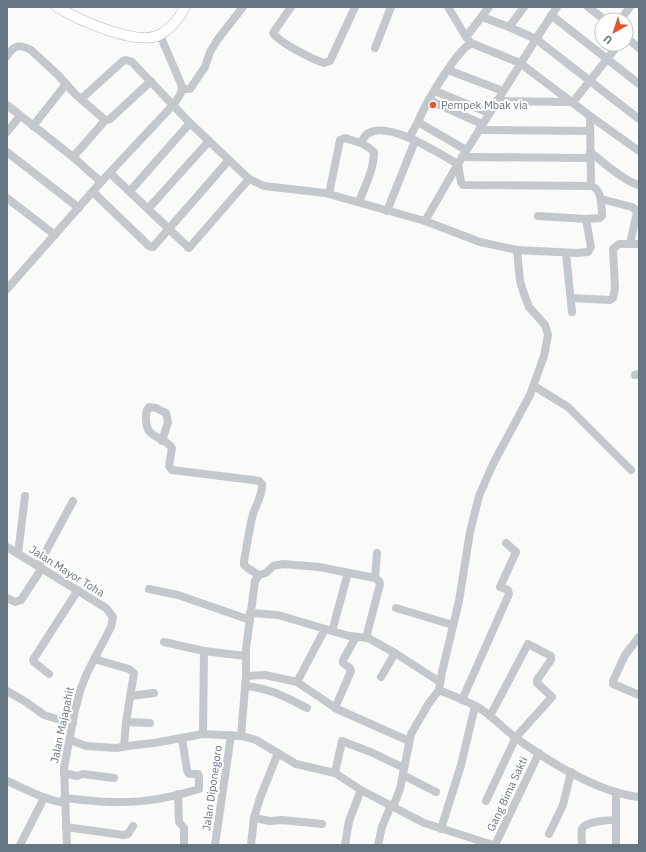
<svg xmlns="http://www.w3.org/2000/svg" width="646" height="852" font-family="'IBM Plex Sans',sans-serif">
<style>
.lines{fill:none;stroke-linecap:round;stroke-linejoin:round}
.major-casing{stroke:#b5babe;stroke-width:11}
.minor{stroke:#c3c8cc;stroke-width:8}
.major{stroke:#fff;stroke-width:10}
.poi-dot{fill:#e4572e;stroke:#fff;stroke-width:1.5}
.labels{text-anchor:middle;dominant-baseline:central;stroke-width:4;stroke-linejoin:round;paint-order:stroke}
.poi-label{font-size:11px;fill:#657683;stroke:#fff;text-anchor:start}
.street-label{font-size:11px;fill:#657683;stroke:#fff}
</style>
<rect width="100%" height="100%" fill="#fafaf8"/>
<g class="lines">
<defs>
<path id="major" d="M57,7C77,19 139,48 161,34C171,28 180,17 185,7"/>
</defs>
<use href="#major" class="major-casing"/>
<g class="minor">
<path d="M291,7L273,33C280,43 312,59 324,63L330,61L355,7"/>
<polyline points="448,7 466,37 471,43 520,63 590,116 639,151"/>
<polyline points="588,7 605,20"/>
<polyline points="551,15 639,84"/>
<polyline points="482,17 509,27 536,39 639,119"/>
<polyline points="620,20 630,7"/>
<polyline points="509,27 524,7"/>
<polyline points="466,37 489,7"/>
<polyline points="626,37 639,48"/>
<polyline points="375,48 391,7"/>
<path d="M7,56C14,45 19,44 31,50L58,75L75,94L104,119L102,124L73,157"/>
<polyline points="448,70 503,91"/>
<polyline points="182,89 190,89 205,67 210,52 218,39 243,7"/>
<polyline points="435,91 489,113"/>
<polyline points="81,99 123,61 126,60 132,62 190,123 249,179 264,186 325,193 425,221 480,242 517,250 520,281 524,294 529,307 545,325 548,335 544,356 530,395 493,464 479,496 470,532 459,601 442,672 439,690 429,703 411,734 400,789 393,807"/>
<polyline points="429,100 482,124"/>
<polyline points="497,101 573,102 619,44"/>
<polyline points="7,105 73,157 101,182"/>
<polyline points="590,116 591,186"/>
<polyline points="104,121 110,119 151,81"/>
<polyline points="33,126 66,84"/>
<polyline points="479,130 590,131"/>
<polyline points="7,132 20,116"/>
<polyline points="409,138 418,122"/>
<path d="M361,142C364,139 365,134 369,133C390,121 438,153 458,164L425,221"/>
<path d="M466,150L418,122C425,104 455,53 471,43"/>
<polyline points="7,152 79,208"/>
<path d="M590,152C602,161 625,182 639,185"/>
<polyline points="462,157 590,158"/>
<polyline points="110,173 189,248 249,179"/>
<polyline points="130,191 190,123"/>
<polyline points="93,192 149,246 153,247 229,160"/>
<path d="M329,194L340,140L345,138C357,142 365,143 374,152C374,169 365,186 359,202"/>
<polyline points="7,198 55,235"/>
<polyline points="601,199 632,207 636,210 637,212 630,244"/>
<polyline points="148,209 209,141"/>
<polyline points="387,211 415,141"/>
<path d="M538,216L586,219L600,218L602,216V213C601,204 602,189 591,186L463,185L461,182L458,164L536,39L557,7"/>
<polyline points="517,250 577,253 588,252 591,247 586,219"/>
<polyline points="566,253 572,312"/>
<path d="M7,289L101,182L173,105C178,98 184,92 181,84L160,35"/>
<polyline points="571,298 610,300 613,298 615,288 613,249 619,244 639,244"/>
<polyline points="635,375 639,374"/>
<polyline points="534,386 568,407 631,470"/>
<path d="M162,441L168,422L166,413L156,408L149,407C146,410 146,414 146,419C146,440 163,435 172,448L169,466L172,470L253,480L259,481L262,484C263,494 256,505 253,514C249,530 247,545 244,561V565L249,569L259,575L266,573L273,566L283,564L319,567L375,578L379,581L380,584L366,638"/>
<polyline points="7,547 106,608 113,617 111,627 87,673 81,688 75,710 64,768 67,845"/>
<polyline points="18,554 25,496"/>
<polyline points="38,566 73,501"/>
<polyline points="375,578 377,553"/>
<polyline points="149,589 178,595 250,620"/>
<polyline points="7,598 15,602 21,600 42,568"/>
<polyline points="396,608 453,625"/>
<polyline points="250,613 278,615 349,636 368,638 395,653 440,682"/>
<polyline points="332,631 348,573"/>
<polyline points="639,637 625,655 613,681 613,684 639,695"/>
<polyline points="164,642 204,651"/>
<polyline points="94,659 129,669 134,673 126,722 124,746"/>
<polyline points="49,674 34,662 33,660 78,590"/>
<polyline points="246,676 265,675 297,682 337,709 409,741"/>
<polyline points="381,677 395,653"/>
<polyline points="297,682 325,629"/>
<path d="M245,686C270,688 285,697 307,708"/>
<path d="M439,690C453,696 468,701 481,709C493,717 504,729 516,738C548,761 599,793 639,797"/>
<polyline points="7,691 26,702 44,715 73,724"/>
<polyline points="130,696 154,693"/>
<polyline points="462,700 509,594 508,590 500,587 516,552 506,543"/>
<polyline points="335,708 351,671 350,668 343,663 343,660 356,637"/>
<polyline points="126,722 150,723"/>
<polyline points="203,734 204,651 246,656"/>
<polyline points="241,736 246,676 246,649 255,581 259,575"/>
<polyline points="70,740 86,746 117,748 127,746 154,743 203,734 241,736 256,740 296,764 335,773 361,790 424,823 493,845"/>
<polyline points="64,773 77,776 83,774 114,778"/>
<polyline points="335,773 342,741 373,753 404,768"/>
<polyline points="403,775 436,792"/>
<path d="M7,781C26,789 44,800 65,803"/>
<polyline points="178,794 179,822 184,828 184,845"/>
<path d="M64,798C81,800 97,802 114,802C142,803 173,797 199,789V777L198,774H189L187,770L182,738"/>
<polyline points="486,801 516,737 552,697 537,683 537,680 551,660 551,656 528,644 490,716"/>
<polyline points="254,818 270,821 282,820 322,824"/>
<polyline points="66,827 123,835 128,834 133,826"/>
<polyline points="441,829 461,765 475,706"/>
<polyline points="549,834 563,805 571,772"/>
<polyline points="20,845 44,798"/>
<polyline points="215,845 231,735"/>
<polyline points="251,845 254,818 260,798 278,753"/>
<polyline points="345,845 349,821 361,790"/>
<polyline points="378,845 382,827 391,805"/>
<polyline points="495,845 539,753"/>
<path d="M582,845C582,840 581,833 582,829C585,821 609,820 616,820"/>
<polyline points="616,845 616,792"/>
</g>
<use href="#major" class="major"/>
</g>
<circle class="poi-dot" cx="433" cy="105" r="4"/>
<g class="labels">
<g class="poi-label">
<text x="441" y="105">Pempek Mbak via</text>
</g>
<g class="street-label">
<text transform="translate(67 571) rotate(32)">Jalan Mayor Toha</text>
<text transform="translate(62 725) rotate(-78)">Jalan Majapahit</text>
<text transform="translate(212 788) rotate(-82)">Jalan Diponegoro</text>
<text transform="translate(507 794) rotate(-65)">Gang Bima Sakti</text>
</g>
</g>
<rect width="646" height="852" fill="none" stroke="#657683" stroke-width="16"/>
<g transform="translate(614 32) rotate(219)"><circle r="19" fill="#ffffff" stroke="#c1c8cd"/>
<path d="M0-3L7 15L0 10L-7 15Z" fill="#e4572e"/>
<text y="-6" font-size="11" font-weight="bold" text-anchor="middle" fill="#657683">U</text>
</g>
</svg>
